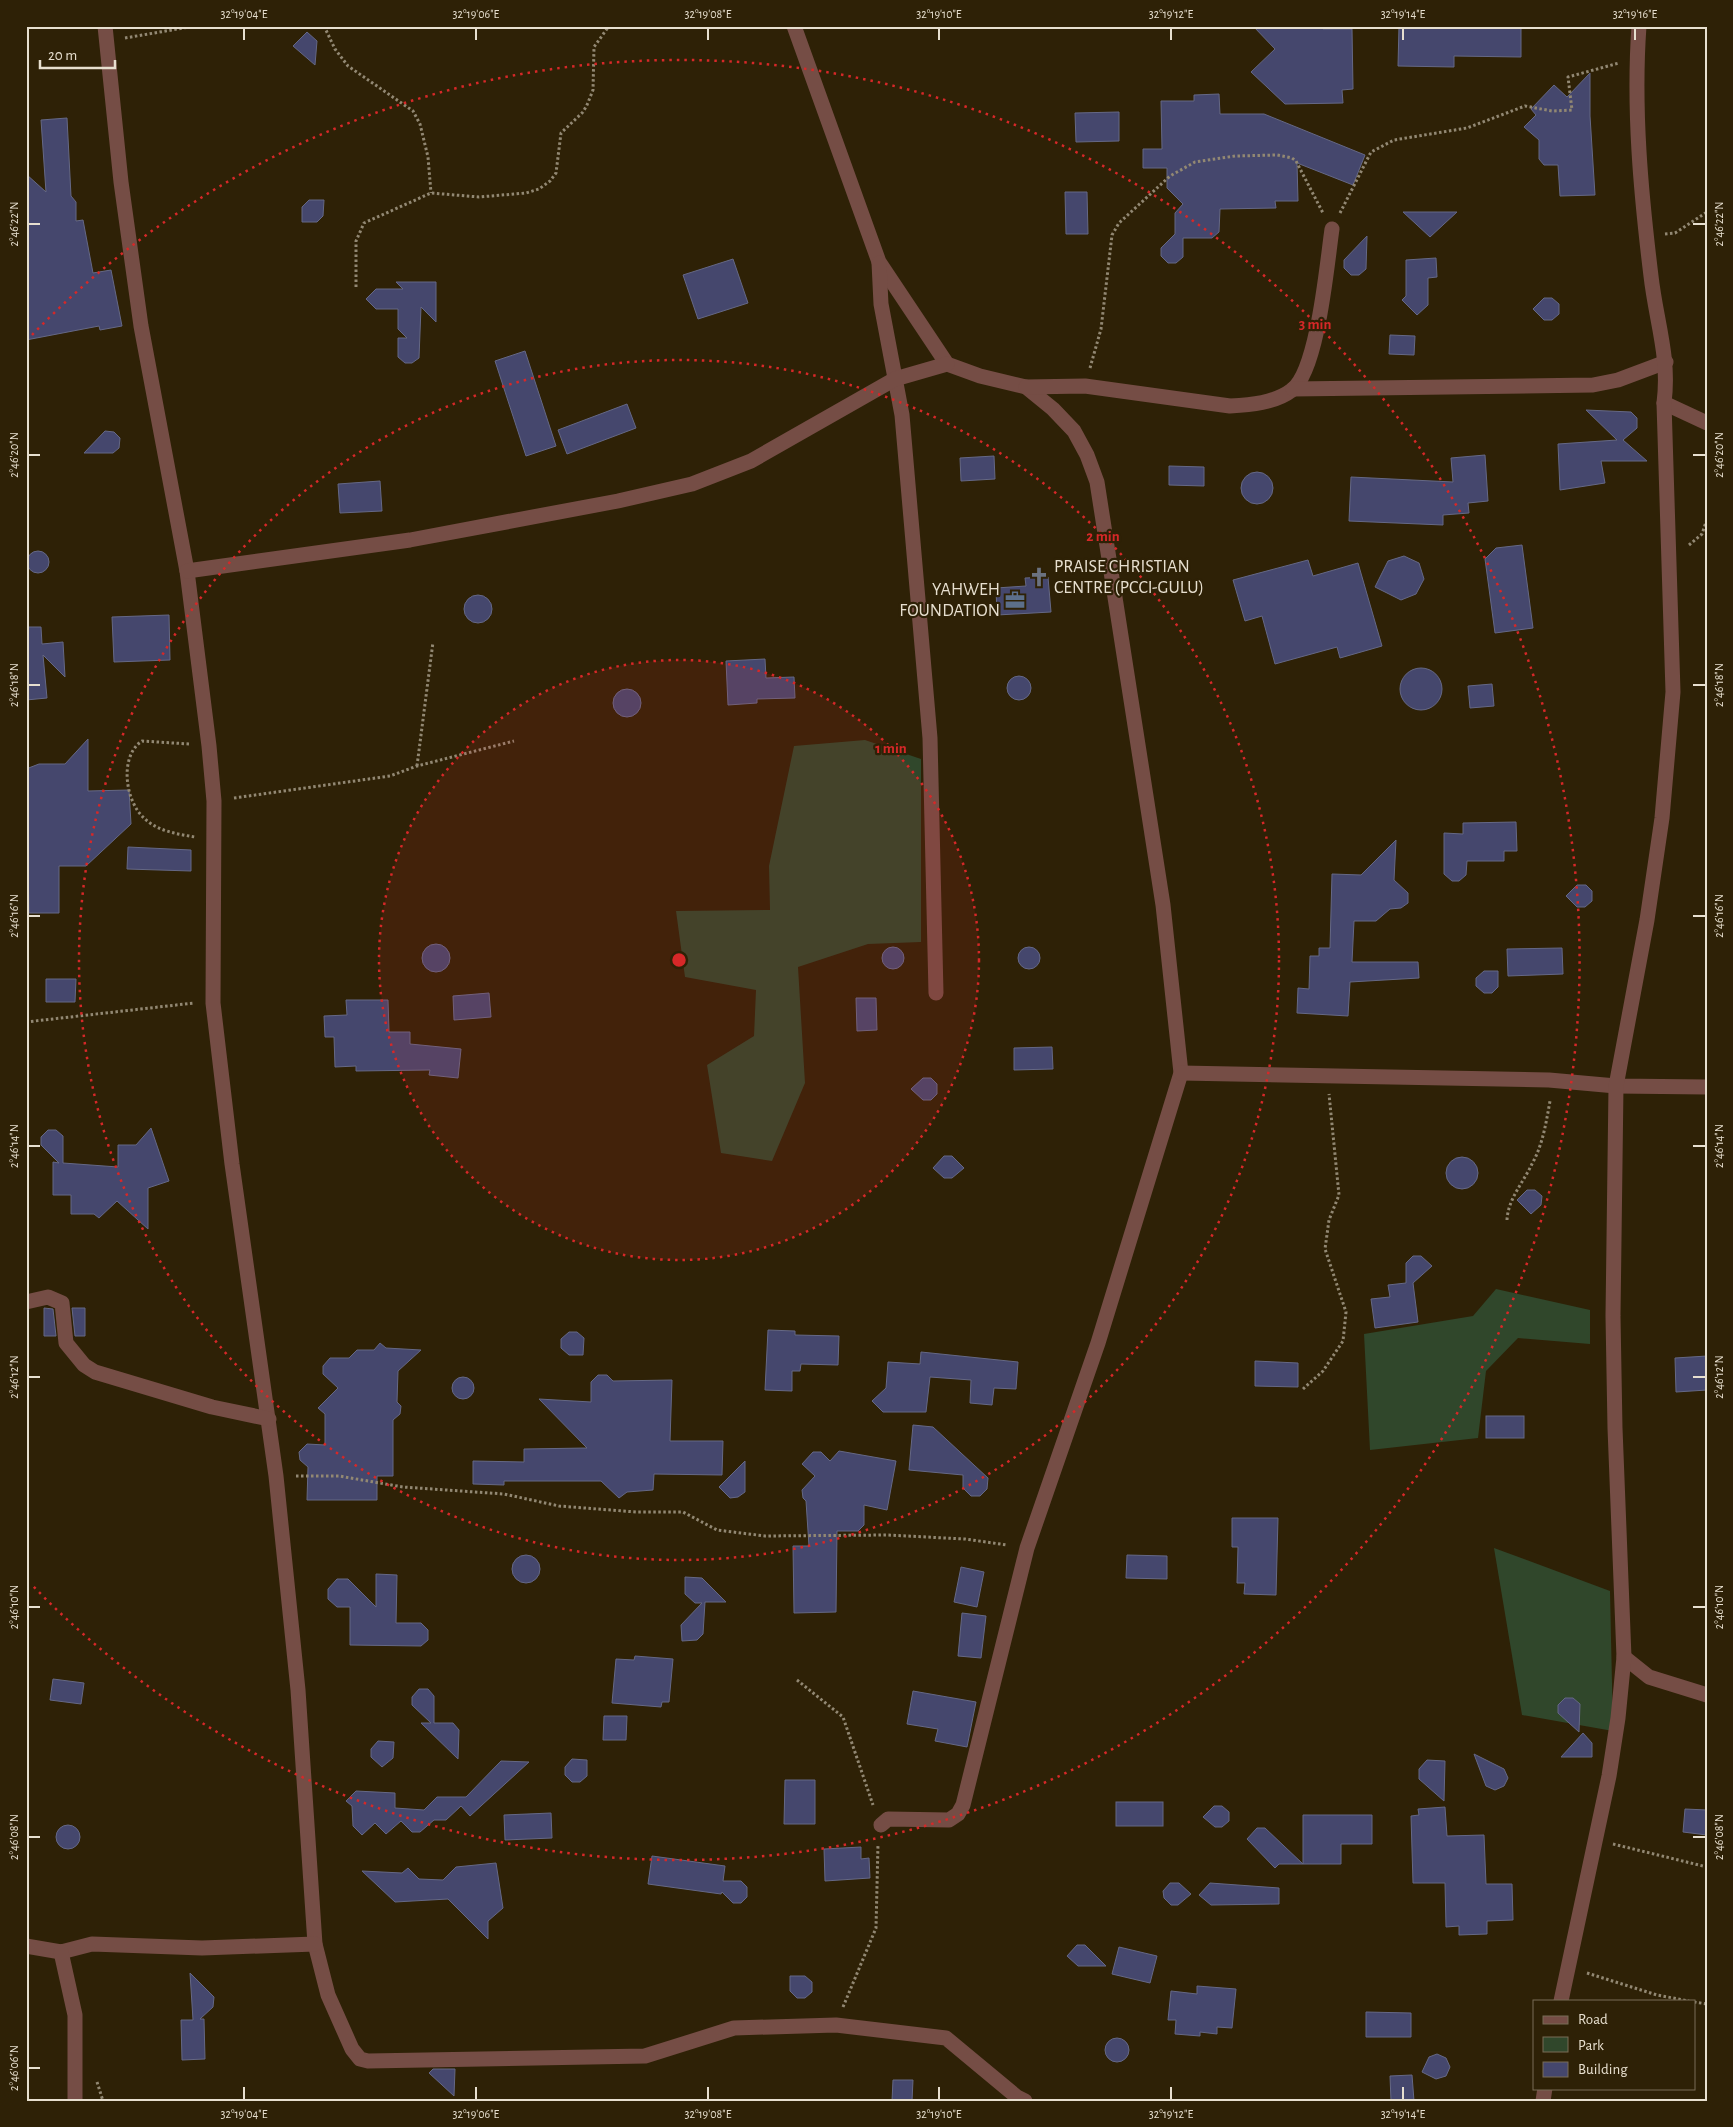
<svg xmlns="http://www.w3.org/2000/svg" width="1733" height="2127" font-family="'Alegreya Sans',sans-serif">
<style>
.green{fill:#30472b}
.building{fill:#45476d;stroke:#656885}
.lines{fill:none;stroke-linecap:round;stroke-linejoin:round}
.path{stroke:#928873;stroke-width:3;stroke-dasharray:2.5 2.5;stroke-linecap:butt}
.minor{stroke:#754d45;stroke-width:15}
.ticks{fill:none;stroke:#e7dfcf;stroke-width:2}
.ring{fill:none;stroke:#d62828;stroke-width:2.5;stroke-dasharray:2.5 5}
.labels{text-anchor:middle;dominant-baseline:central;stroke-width:4.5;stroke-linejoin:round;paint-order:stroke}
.poi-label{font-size:18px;fill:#e7dfcf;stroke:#2e2106;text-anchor:start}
.centre{fill:#d62828;stroke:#2e2106;stroke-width:2.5}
.ring-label{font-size:15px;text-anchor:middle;font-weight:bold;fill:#d62828;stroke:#2e2106;stroke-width:4.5;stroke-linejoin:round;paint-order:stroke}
.neatline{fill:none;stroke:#e7dfcf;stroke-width:2}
.ticks-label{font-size:12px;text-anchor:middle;fill:#e7dfcf}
</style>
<rect width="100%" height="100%" fill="#2e2106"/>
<g class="green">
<polygon points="865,740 921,759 921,942 868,944 798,967 805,1083 772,1161 721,1153 707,1065 754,1036 756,990 685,977 676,911 770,910 769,866 794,746"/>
<polygon points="1496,1289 1590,1310 1590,1344 1518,1338 1486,1371 1478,1438 1370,1450 1364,1334 1473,1316"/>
<polygon points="1494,1548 1610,1591 1613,1731 1522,1715"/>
</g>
<g class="building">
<polygon points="1253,26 1323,26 1323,29 1352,29 1353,89 1342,90 1343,103 1285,104 1251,72 1275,49"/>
<polygon points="1399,26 1521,26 1521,57 1454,56 1454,67 1398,66"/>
<polygon points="307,32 317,41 315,65 293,46"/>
<polygon points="1590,73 1590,116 1595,195 1560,196 1558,165 1544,165 1539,159 1539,140 1524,127 1536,115 1531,109 1554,85 1567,97"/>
<polygon points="1219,94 1220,114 1264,114 1365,155 1353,185 1297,163 1298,201 1275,201 1276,208 1220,209 1219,232 1212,238 1183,238 1183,257 1176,263 1168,263 1161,256 1161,248 1175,234 1175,213 1183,204 1167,188 1167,168 1143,168 1143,149 1162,149 1161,101 1194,101 1194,95"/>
<polygon points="1119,112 1119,141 1076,142 1075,113"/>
<polygon points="67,118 71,196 76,202 76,221 83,220 93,273 111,270 122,326 100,330 99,326 26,340 26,174 46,192 41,120"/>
<polygon points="1065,192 1087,192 1088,234 1066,234"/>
<polygon points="309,200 324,200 323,216 317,222 302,222 302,207"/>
<polygon points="1403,212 1457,212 1430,237"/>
<polygon points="1367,236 1366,269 1359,275 1351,275 1344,268 1344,260"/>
<polygon points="1436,258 1437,277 1428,278 1428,305 1417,315 1402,300 1406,296 1406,260"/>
<polygon points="733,259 748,303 698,319 683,275"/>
<polygon points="396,282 436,282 436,322 421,307 419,358 412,363 405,363 398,357 398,338 407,338 398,329 398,309 376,309 366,299 376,289 403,289"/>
<polygon points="1544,298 1552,298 1559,304 1559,314 1552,320 1544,320 1533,309"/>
<polygon points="1390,335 1415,336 1414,355 1389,354"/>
<polygon points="525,351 556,446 526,456 495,361"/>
<polygon points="627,404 636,428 567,454 558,430"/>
<polygon points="1586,410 1631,412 1637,418 1637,428 1623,440 1647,461 1601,461 1605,483 1560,490 1558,444 1617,440"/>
<polygon points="105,431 114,432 120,438 119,448 113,453 84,453"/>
<polygon points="1485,455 1488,501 1468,503 1469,513 1443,515 1443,525 1349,521 1351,477 1453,482 1451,458"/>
<polygon points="994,456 995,479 961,481 960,458"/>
<polygon points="1169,466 1204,467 1204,486 1169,485"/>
<circle cx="1257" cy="488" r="16"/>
<polygon points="380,481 382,511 340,513 338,484"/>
<polygon points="1522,545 1533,628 1495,633 1485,559 1496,548"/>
<circle cx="38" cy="562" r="11"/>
<polygon points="1404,556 1419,563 1424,579 1416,594 1401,600 1375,587 1388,561"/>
<polygon points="1308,560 1313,576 1358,563 1382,646 1340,658 1337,647 1275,664 1262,616 1245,621 1233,580"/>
<polygon points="1048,577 1051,612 997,615 996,588 1026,586 1025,578"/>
<circle cx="478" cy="609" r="14"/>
<polygon points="169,615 170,660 114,662 112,617"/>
<polygon points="26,627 41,627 42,644 63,642 65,677 43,655 47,698 26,700"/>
<polygon points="765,659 766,678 794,677 795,698 757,699 757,703 728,705 726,661"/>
<circle cx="1421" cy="689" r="21"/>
<circle cx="1019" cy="688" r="12"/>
<polygon points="1492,684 1494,706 1470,708 1468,686"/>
<circle cx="627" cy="703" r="14"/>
<polygon points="88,739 88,791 129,790 131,824 86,866 59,866 59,913 29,913 26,769 39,764 65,764"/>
<polygon points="1516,822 1517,851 1504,851 1504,861 1467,861 1466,875 1459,881 1452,881 1444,874 1444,833 1463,834 1463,823"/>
<polygon points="1396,840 1394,880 1408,893 1408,903 1401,908 1390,909 1376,921 1354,921 1352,962 1418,962 1419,978 1350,982 1348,1016 1297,1013 1298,988 1309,989 1310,956 1319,956 1319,948 1330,948 1332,874 1361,875"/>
<polygon points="128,847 191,850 191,871 127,869"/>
<polygon points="1577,885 1586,885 1592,891 1592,901 1585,907 1577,907 1566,896"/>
<circle cx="436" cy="958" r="14"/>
<circle cx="1029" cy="958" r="11"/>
<circle cx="893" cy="958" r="11"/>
<polygon points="1562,948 1563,974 1508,976 1507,949"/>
<polygon points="1484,971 1498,971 1498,987 1492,993 1484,993 1476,986 1476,978"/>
<polygon points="46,979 76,979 75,1002 46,1002"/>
<polygon points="489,993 491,1017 454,1020 453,996"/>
<polygon points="856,998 876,998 877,1030 857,1031"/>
<polygon points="346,1000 388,1000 389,1032 410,1032 410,1044 461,1049 458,1078 429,1075 430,1070 356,1071 356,1066 335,1067 334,1037 325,1037 324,1016 347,1015"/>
<polygon points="1052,1047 1053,1069 1014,1070 1014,1048"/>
<polygon points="923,1078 931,1078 937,1084 937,1094 931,1100 923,1100 911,1089"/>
<polygon points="151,1128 169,1181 148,1188 148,1229 117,1201 99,1218 94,1214 71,1214 71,1195 53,1195 53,1162 59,1163 41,1145 41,1137 48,1130 56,1130 63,1136 63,1163 118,1167 118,1145 136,1145"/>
<polygon points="944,1156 952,1156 964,1168 952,1178 944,1178 933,1168"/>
<circle cx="1462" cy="1173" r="16"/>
<polygon points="1527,1190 1535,1190 1542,1196 1541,1205 1531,1214 1517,1200"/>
<polygon points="1413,1256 1421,1256 1432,1266 1413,1283 1418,1322 1375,1328 1371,1299 1390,1297 1388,1285 1406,1283 1406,1263"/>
<polygon points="44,1308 53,1309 56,1336 44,1336"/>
<polygon points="72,1308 85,1308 85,1336 75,1336"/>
<polygon points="768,1330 795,1331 795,1335 839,1336 838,1365 801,1364 800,1371 792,1371 792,1391 765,1390"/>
<polygon points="569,1332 577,1332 584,1338 583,1355 569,1355 561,1348 561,1339"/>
<polygon points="380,1343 386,1348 421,1350 398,1371 397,1402 401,1406 400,1414 393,1420 393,1476 377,1476 377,1500 307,1500 308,1467 300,1460 299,1452 307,1444 325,1445 325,1414 318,1408 338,1388 323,1374 323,1366 330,1358 349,1358 357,1350 374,1350"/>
<polygon points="921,1352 1018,1362 1016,1389 994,1388 992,1405 970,1403 971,1380 930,1377 926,1412 883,1412 872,1401 886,1388 888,1362 920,1364"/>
<polygon points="1707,1356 1707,1390 1676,1392 1675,1358"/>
<polygon points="1255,1361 1298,1363 1298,1387 1255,1386"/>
<polygon points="598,1375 607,1375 613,1381 672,1380 670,1441 723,1441 722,1475 654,1474 653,1490 627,1492 619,1498 601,1481 504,1481 504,1485 473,1484 473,1461 524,1462 524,1449 587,1448 539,1399 591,1402 591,1382"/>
<circle cx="463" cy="1388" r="11"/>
<rect x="1486" y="1416" width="38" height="22"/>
<polygon points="913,1425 933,1427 988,1478 987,1489 980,1496 971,1496 963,1488 963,1475 909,1470"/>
<polygon points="839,1451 896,1461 887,1510 864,1505 864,1525 858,1531 837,1531 836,1612 794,1613 793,1546 809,1546 806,1501 803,1498 802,1490 815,1476 802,1464 813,1452 821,1452 830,1461"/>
<polygon points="745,1461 745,1492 738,1497 730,1498 719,1487"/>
<polygon points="1232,1518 1278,1518 1276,1595 1244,1594 1245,1583 1237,1583 1238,1547 1232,1547"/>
<circle cx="526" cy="1569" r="14"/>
<polygon points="1127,1555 1167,1556 1167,1579 1126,1578"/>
<polygon points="961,1567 984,1572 977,1607 954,1602"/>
<polygon points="376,1574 397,1575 396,1623 421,1623 428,1630 428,1640 421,1646 350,1645 350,1607 337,1607 328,1599 328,1589 337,1579 348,1579 376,1607"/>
<polygon points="685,1577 702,1578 726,1602 705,1602 703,1634 697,1640 682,1641 681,1625 702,1603 695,1603 685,1594"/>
<polygon points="962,1613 986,1616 981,1658 958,1656"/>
<polygon points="635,1656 673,1659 669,1702 662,1702 661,1707 612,1703 616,1659 634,1660"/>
<polygon points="53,1679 84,1683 81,1704 50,1700"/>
<polygon points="419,1689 428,1689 434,1696 434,1723 453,1723 459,1730 458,1759 421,1723 431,1723 412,1705 412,1697"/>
<polygon points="913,1691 976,1702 967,1747 935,1741 938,1729 907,1724"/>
<polygon points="1565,1698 1573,1698 1580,1704 1579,1732 1558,1713 1558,1705"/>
<polygon points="604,1716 627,1716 626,1740 603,1740"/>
<polygon points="1583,1733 1592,1743 1592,1757 1561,1757"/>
<polygon points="378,1741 394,1742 393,1758 382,1767 371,1757 371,1749"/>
<polygon points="1474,1754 1504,1769 1508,1778 1504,1786 1495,1790 1486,1786"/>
<polygon points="572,1759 587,1760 587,1776 580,1782 572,1782 565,1775 565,1767"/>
<polygon points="1427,1760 1445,1761 1444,1801 1419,1779 1419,1769"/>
<polygon points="501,1761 529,1762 470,1816 461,1806 446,1820 434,1820 420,1832 412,1832 401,1821 386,1834 375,1823 362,1835 353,1826 352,1806 346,1801 356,1791 395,1793 395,1808 424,1810 437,1797 466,1797"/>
<polygon points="785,1780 815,1780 815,1824 784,1824"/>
<rect x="1116" y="1802" width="47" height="24"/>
<polygon points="1214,1806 1222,1806 1229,1812 1229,1821 1222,1827 1215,1827 1203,1817"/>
<polygon points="1445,1807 1447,1836 1484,1835 1486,1884 1512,1884 1513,1920 1487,1921 1487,1934 1459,1935 1459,1926 1446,1927 1445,1883 1413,1883 1411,1816 1419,1815 1418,1809"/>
<polygon points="1685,1809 1707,1810 1707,1835 1683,1832"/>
<polygon points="551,1813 552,1838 505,1840 504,1815"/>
<polygon points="1303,1815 1372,1815 1372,1844 1341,1844 1341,1864 1279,1864 1275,1868 1247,1839 1257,1828 1265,1828 1303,1864"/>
<circle cx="68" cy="1837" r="12"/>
<polygon points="861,1847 861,1859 869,1858 870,1878 825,1881 824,1849"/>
<polygon points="652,1856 725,1866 723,1881 741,1881 747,1887 747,1897 741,1903 733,1903 722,1892 721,1894 648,1884"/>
<polygon points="496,1863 503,1908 488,1921 488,1939 448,1899 395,1902 362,1871 402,1873 408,1868 419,1879 443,1880 456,1867"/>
<polygon points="1170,1883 1179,1883 1191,1894 1178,1905 1171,1905 1164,1898 1163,1891"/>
<polygon points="1210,1883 1279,1888 1279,1904 1211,1905 1199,1895"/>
<polygon points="1077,1945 1085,1945 1106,1966 1078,1966 1067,1956"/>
<polygon points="1119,1947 1157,1956 1150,1983 1112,1974"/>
<polygon points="190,1973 214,1997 213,2007 200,2019 204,2019 205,2059 182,2060 181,2020 193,2020"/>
<polygon points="790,1976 805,1976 812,1982 812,1992 805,1998 797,1998 790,1991"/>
<polygon points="1197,1986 1236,1989 1232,2028 1217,2027 1217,2034 1200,2032 1200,2036 1175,2034 1176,2020 1168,2020 1171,1991 1197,1994"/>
<polygon points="1366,2012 1411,2013 1411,2037 1366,2037"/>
<circle cx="1117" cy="2050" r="12"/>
<polygon points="1437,2054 1446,2058 1450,2067 1446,2076 1436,2079 1422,2072 1429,2057"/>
<polygon points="433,2069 455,2069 454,2096 429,2073"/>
<polygon points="1412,2075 1414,2101 1391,2101 1390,2076"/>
<polygon points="893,2080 913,2080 912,2101 892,2101"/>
</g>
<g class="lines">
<g class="path">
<polyline points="324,26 335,49 348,66 413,111 420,124 428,157 431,193"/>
<polyline points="125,38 195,26"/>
<polyline points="1340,213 1371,152 1394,140 1467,128 1525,106 1552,111 1572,110 1568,77 1619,63"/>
<polyline points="1665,234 1675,233 1707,212"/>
<polyline points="356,287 356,241 364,223 431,193 479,197 526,193 539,189 550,181 556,173 561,133 583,112 587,105 593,90 594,47 609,26"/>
<polyline points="1090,368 1101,329 1112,235 1119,223 1170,176 1195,162 1235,156 1277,155 1292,158 1296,161 1323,213"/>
<polyline points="1689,545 1702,534 1707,519"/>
<path d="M189,744L142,741C119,756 125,801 144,818C157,831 177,834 195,837"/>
<polyline points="417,766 433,642"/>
<polyline points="234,798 390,776 417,766 514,741"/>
<polyline points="26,1022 194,1003"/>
<path d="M1507,1220C1508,1199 1523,1183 1532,1164C1543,1144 1546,1123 1550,1101"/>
<polyline points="1303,1389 1323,1371 1343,1341 1346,1312 1325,1249 1329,1220 1339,1195 1329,1094"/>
<polyline points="296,1476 339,1476 403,1487 504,1494 559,1506 636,1512 683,1512 717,1530 765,1536 887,1535 965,1539 1007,1545"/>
<polyline points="797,1680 843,1717 873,1805"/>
<polyline points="1613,1844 1707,1867"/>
<polyline points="1587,1973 1657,1995 1689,2001"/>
<polyline points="1694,2002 1707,2004"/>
<polyline points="843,2007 876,1928 878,1844"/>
<polyline points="97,2082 103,2101"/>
</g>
<g class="minor">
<polyline points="105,26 121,182 141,326 187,571 209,746 214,801 213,1003 232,1164 276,1476 298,1690 315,1944 328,1995 352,2049 360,2059 368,2061 645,2056 734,2028 836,2025 946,2038 1017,2097 1025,2101"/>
<polyline points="794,26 879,262 947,364 980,376 1026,387 1053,409 1074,431 1087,455 1097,482 1163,905 1181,1073 1098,1343 1027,1548 963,1805 958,1814 949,1820 888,1819 881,1825"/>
<polyline points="879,263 881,304 902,415 930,738 936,993"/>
<path d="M1026,387L1085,386L1230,406C1250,405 1275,403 1292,390C1318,370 1327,263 1332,229"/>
<polyline points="1293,389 1593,385 1618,380 1666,362"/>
<polyline points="1664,403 1707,423"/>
<polyline points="187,571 410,540 618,501 692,484 751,461 895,379 947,364"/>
<polyline points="1181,1073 1549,1080 1616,1086 1707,1087"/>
<polyline points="26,1302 48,1297 62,1303 66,1343 84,1365 95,1372 212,1407 269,1419"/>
<polyline points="1624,1657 1649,1677 1707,1695"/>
<polyline points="26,1946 61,1952 92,1944 202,1948 315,1944"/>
<polyline points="61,1952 75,2015 75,2101"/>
<path d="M1561,2001L1609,1776L1618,1718L1624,1657L1615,1428L1613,1316L1616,1086L1647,920L1662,818L1673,692L1664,403C1670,357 1656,321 1651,276C1641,194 1633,109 1639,26"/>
<polyline points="1543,2101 1545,2088"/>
</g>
</g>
<path class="ticks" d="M244,28V40M476,28V40M708,28V40M939,28V40M1171,28V40M1403,28V40M1635,28V40M28,224H40M1693,224H1706M28,455H40M1693,455H1706M28,685H40M1693,685H1706M28,916H40M1693,916H1706M28,1146H40M1693,1146H1706M28,1377H40M1693,1377H1706M28,1607H40M1693,1607H1706M28,1837H40M1693,1837H1706M28,2068H40M244,2087V2100M476,2087V2100M708,2087V2100M939,2087V2100M1171,2087V2100M1403,2087V2100"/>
<circle cx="679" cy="960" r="300" fill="#d62828" fill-opacity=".12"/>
<g class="ring">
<circle cx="679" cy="960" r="300"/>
<circle cx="679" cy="960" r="600"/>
<path d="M32 335A900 900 0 1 1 32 1585"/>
</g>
<defs>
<symbol id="church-bare" viewBox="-9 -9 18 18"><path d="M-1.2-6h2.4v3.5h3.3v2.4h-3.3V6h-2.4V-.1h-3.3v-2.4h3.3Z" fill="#6b7280" stroke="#2e2106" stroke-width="2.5" paint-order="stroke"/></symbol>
<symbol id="office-bare" viewBox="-9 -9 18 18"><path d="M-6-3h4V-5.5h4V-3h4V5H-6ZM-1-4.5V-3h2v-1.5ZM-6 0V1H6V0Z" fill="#5c6f8a" stroke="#2e2106" stroke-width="2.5" paint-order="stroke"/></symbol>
</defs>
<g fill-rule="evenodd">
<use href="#church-bare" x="1025" y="563" width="28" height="28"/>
<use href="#office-bare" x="1001" y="586" width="28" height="28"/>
</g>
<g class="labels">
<g class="poi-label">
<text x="1054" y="567">PRAISE CHRISTIAN<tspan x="1054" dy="21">CENTRE (PCCI-GULU)</tspan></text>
<text x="1000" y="590" text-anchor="end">YAHWEH<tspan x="1000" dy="21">FOUNDATION</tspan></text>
</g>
</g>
<circle cx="679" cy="960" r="8" class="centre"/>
<g class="ring-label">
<text x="1315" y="329">3 min</text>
<text x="1103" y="541">2 min</text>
<text x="891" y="753">1 min</text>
</g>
<rect width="1733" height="2127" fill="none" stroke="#2e2106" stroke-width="55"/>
<rect x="1533" y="2000" width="162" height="90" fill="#2e2106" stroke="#786d56"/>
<rect x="1543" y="2016" width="25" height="8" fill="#754d45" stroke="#786d56"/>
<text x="1578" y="2024" font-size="15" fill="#e7dfcf">Road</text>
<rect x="1543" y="2037" width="25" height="15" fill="#30472b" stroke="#786d56"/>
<text x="1578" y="2050" font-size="15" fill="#e7dfcf">Park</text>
<rect x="1543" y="2062" width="25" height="15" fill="#45476d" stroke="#786d56"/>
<text x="1578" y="2074" font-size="15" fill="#e7dfcf">Building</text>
<path d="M40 60v8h75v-8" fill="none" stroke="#e7dfcf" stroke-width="2.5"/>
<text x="48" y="60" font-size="15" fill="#e7dfcf" stroke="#2e2106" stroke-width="4" paint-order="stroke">20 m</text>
<rect x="28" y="28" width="1678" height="2072" class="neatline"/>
<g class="ticks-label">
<text x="244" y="18">32°19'04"E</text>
<text x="476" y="18">32°19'06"E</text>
<text x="708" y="18">32°19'08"E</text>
<text x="939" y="18">32°19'10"E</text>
<text x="1171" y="18">32°19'12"E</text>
<text x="1403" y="18">32°19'14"E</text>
<text x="1635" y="18">32°19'16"E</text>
<text transform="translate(14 224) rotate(-90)" y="4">2°46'22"N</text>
<text transform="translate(1719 224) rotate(-90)" y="4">2°46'22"N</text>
<text transform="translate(14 455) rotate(-90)" y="4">2°46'20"N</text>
<text transform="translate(1719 455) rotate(-90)" y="4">2°46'20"N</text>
<text transform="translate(14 685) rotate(-90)" y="4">2°46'18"N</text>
<text transform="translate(1719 685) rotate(-90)" y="4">2°46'18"N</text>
<text transform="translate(14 916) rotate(-90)" y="4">2°46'16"N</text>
<text transform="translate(1719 916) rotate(-90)" y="4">2°46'16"N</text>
<text transform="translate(14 1146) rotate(-90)" y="4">2°46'14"N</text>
<text transform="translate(1719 1146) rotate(-90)" y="4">2°46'14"N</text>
<text transform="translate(14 1377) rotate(-90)" y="4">2°46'12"N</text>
<text transform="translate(1719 1377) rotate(-90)" y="4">2°46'12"N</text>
<text transform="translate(14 1607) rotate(-90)" y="4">2°46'10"N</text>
<text transform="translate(1719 1607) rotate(-90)" y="4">2°46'10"N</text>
<text transform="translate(14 1837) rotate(-90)" y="4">2°46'08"N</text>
<text transform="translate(1719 1837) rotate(-90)" y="4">2°46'08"N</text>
<text transform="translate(14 2068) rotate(-90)" y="4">2°46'06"N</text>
<text x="244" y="2118">32°19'04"E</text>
<text x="476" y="2118">32°19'06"E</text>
<text x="708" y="2118">32°19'08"E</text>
<text x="939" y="2118">32°19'10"E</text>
<text x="1171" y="2118">32°19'12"E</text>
<text x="1403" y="2118">32°19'14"E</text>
</g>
</svg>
